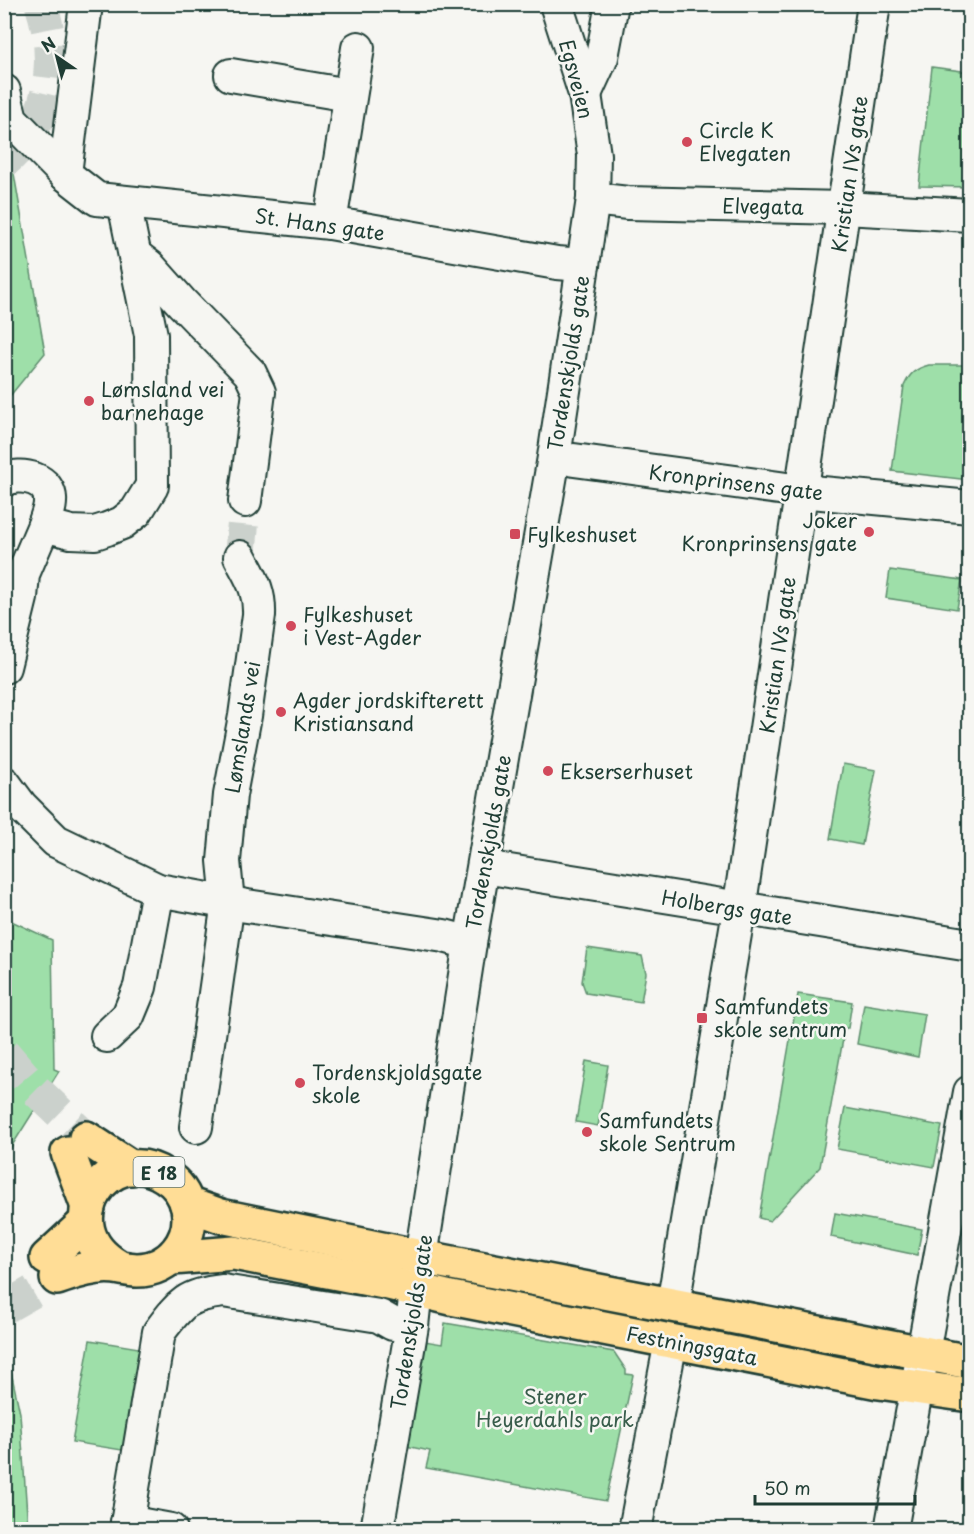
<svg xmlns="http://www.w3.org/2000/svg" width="974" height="1534" font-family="'Playpen Sans',sans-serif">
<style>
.green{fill:#9edfa9;stroke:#5e8e6e;stroke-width:1.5}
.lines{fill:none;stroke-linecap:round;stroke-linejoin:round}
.minor-tunnel{stroke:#cbd1cc;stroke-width:32;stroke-dasharray:32 16;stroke-linecap:butt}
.highway-tunnel{stroke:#cbd1cc;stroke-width:33;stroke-dasharray:33 16;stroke-linecap:butt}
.minor-casing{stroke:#1f3d34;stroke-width:36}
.major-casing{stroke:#1f3d34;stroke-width:38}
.highway-casing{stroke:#1f3d34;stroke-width:38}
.minor{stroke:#f6f6f2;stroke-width:32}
.major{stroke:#ffdd96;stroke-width:33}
.highway{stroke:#ffdd96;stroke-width:33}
.poi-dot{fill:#d1495b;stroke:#f6f6f2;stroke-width:2}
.labels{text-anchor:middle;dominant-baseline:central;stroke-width:5;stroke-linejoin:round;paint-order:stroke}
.shield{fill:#f6f6f2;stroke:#60746d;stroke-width:1.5}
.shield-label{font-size:18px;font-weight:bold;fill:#1f3d34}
.street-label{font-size:20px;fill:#1f3d34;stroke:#f6f6f2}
.poi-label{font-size:20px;fill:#1f3d34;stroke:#f6f6f2;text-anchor:start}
.park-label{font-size:20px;fill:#385d4b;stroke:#f6f6f2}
</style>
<rect width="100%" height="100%" fill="#f6f6f2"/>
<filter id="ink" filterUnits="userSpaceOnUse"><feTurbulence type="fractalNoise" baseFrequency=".0167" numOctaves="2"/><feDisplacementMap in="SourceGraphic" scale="12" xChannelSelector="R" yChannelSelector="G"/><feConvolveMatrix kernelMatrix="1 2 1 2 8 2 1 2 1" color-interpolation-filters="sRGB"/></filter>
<g filter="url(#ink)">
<g class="green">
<polygon points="932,67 969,72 969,187 919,186"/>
<polygon points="4,116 45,353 5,402 4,402"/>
<path d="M929,365H969V480L892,471L904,386C910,373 915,369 929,365Z"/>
<polygon points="890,570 962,580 957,609 886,598"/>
<polygon points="843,764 876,770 862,845 830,839"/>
<polygon points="5,918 52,940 54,1069 59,1071 5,1157"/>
<polygon points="587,948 642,956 646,973 641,1002 586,993 582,982"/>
<polygon points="798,994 852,1002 848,1028 845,1028 820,1167 770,1221 759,1218"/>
<polygon points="864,1004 925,1014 918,1057 857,1044"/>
<polygon points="586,1061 608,1065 598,1126 576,1122"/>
<polygon points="845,1108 942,1126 934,1167 837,1149"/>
<polygon points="835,1213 922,1229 917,1255 831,1237"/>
<polygon points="445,1323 614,1352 626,1370 626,1374 633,1375 606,1501 426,1468 430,1451 401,1445 419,1340 442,1344"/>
<polygon points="90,1340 145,1349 128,1451 72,1442"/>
<polygon points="5,1344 20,1413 28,1529 5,1529"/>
</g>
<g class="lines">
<polyline class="minor-tunnel" points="240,557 245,501"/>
<g class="highway-tunnel">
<path d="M4,162C52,121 60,62 41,4"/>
<polyline points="4,1053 35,1089 86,1138"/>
<polyline points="4,1308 57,1278"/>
</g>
<defs>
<g id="minor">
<polyline points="231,75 349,95"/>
<polyline points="4,91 11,119 65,174 97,199 330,223 557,263 583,265"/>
<polyline points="585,94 602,57 612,4"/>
<polyline points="65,174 86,4"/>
<polyline points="593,199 628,203 844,208 970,215"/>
<polyline points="330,223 358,48"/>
<polyline points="136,256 149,266 182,303 250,373 259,392 245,501"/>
<polyline points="574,460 801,491 970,507"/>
<path d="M4,480C21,471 52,479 50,502C50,510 46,518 44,525"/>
<polyline points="4,667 21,598 23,574 44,525 71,532 95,533 107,529 122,523 136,512 152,486 151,335 124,203"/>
<polyline points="4,783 21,806 56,841 158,890 247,906 444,936 470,943"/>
<polyline points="484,867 970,945"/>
<polyline points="107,1036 128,1016 140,987 158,890"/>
<path d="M196,1127L228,902L224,861L230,795L245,716L259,615C260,590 251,578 240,557"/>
<polyline points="673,1305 739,910 874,4"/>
<polyline points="127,1522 171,1530"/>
<path d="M126,1530L159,1332C180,1304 186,1295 223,1291L379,1316L393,1324"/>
<polyline points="377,1530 412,1326 416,1289 470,943 554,457 593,199 594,155 585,94 556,4"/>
<polyline points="635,1530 671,1341"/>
<polyline points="891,1530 970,1092"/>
</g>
<g id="major">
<polyline points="187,1204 221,1216 421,1257 970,1362"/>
<polyline points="172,1258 234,1253 384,1282 451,1298 879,1382 970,1395"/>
</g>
<g id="highway">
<polyline points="86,1138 132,1168"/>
<polyline points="68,1153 88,1207"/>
<polyline points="47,1258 86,1222"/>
<path d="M57,1278C71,1273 86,1268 101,1267C114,1265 125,1270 137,1270C170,1270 194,1240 188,1208C185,1195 177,1183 165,1176C110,1139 48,1225 117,1266"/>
</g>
</defs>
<use href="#minor" class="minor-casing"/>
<use href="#major" class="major-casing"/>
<use href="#highway" class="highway-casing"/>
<use href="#minor" class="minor"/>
<use href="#major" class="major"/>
<use href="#highway" class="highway"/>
</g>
</g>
<g class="poi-dot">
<circle cx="687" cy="142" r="6"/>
<circle cx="89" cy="401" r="6"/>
<circle cx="869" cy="532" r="6"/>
<rect x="509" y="528" width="12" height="12" rx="3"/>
<circle cx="291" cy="626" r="6"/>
<circle cx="281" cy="712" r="6"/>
<circle cx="548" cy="771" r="6"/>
<rect x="696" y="1012" width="12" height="12" rx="3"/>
<circle cx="300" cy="1083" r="6"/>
<circle cx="587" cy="1132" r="6"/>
</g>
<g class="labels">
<rect class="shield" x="133.5" y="1157" width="51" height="30" rx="4.5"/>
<g class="shield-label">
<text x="159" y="1172">E 18</text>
</g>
<g class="street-label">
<text transform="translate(577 79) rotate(75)">Egsveien</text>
<text transform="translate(849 174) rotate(-82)">Kristian IVs gate</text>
<text transform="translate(763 206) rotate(1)">Elvegata</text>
<text transform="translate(320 224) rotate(8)">St. Hans gate</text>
<text transform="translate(568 363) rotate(-81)">Tordenskjolds gate</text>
<text transform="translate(736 482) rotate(7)">Kronprinsens gate</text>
<text transform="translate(777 655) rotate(-82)">Kristian IVs gate</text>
<text transform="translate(242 727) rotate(-81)">Lømslands vei</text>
<text transform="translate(488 842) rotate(-80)">Tordenskjolds gate</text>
<text transform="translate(727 907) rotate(9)">Holbergs gate</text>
<text transform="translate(411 1322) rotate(-81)">Tordenskjolds gate</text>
<text transform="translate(692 1345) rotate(11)">Festningsgata</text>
</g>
<g class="poi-label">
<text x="699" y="130">Circle K<tspan x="699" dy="23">Elvegaten</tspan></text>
<text x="101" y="389">Lømsland vei<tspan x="101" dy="23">barnehage</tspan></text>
<text x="857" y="520" text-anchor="end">Joker<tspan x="857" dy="23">Kronprinsens gate</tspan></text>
<text x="527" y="534">Fylkeshuset</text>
<text x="303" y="614">Fylkeshuset<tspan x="303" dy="23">i Vest-Agder</tspan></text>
<text x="293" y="700">Agder jordskifterett<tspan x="293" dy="23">Kristiansand</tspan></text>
<text x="560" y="771">Ekserserhuset</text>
<text x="714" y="1006">Samfundets<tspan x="714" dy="23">skole sentrum</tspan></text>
<text x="312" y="1072">Tordenskjoldsgate<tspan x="312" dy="23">skole</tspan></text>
<text x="599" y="1120">Samfundets<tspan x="599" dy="23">skole Sentrum</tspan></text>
</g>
<g class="park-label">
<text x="555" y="1396">Stener<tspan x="555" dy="23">Heyerdahls park</tspan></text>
</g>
</g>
<rect width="974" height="1534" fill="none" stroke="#f6f6f2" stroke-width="24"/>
<rect x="12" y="12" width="950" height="1510" fill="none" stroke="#1f3d34" stroke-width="2" filter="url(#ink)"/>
<g transform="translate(57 57) rotate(325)" stroke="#f6f6f2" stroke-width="4.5" paint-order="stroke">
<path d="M0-4.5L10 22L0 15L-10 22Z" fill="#1f3d34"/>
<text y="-9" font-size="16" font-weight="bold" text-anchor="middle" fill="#1f3d34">N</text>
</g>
<path d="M755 1495v9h160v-9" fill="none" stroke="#1f3d34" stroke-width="3"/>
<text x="764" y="1495" font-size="18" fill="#1f3d34" stroke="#f6f6f2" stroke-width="4.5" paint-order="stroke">50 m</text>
</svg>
